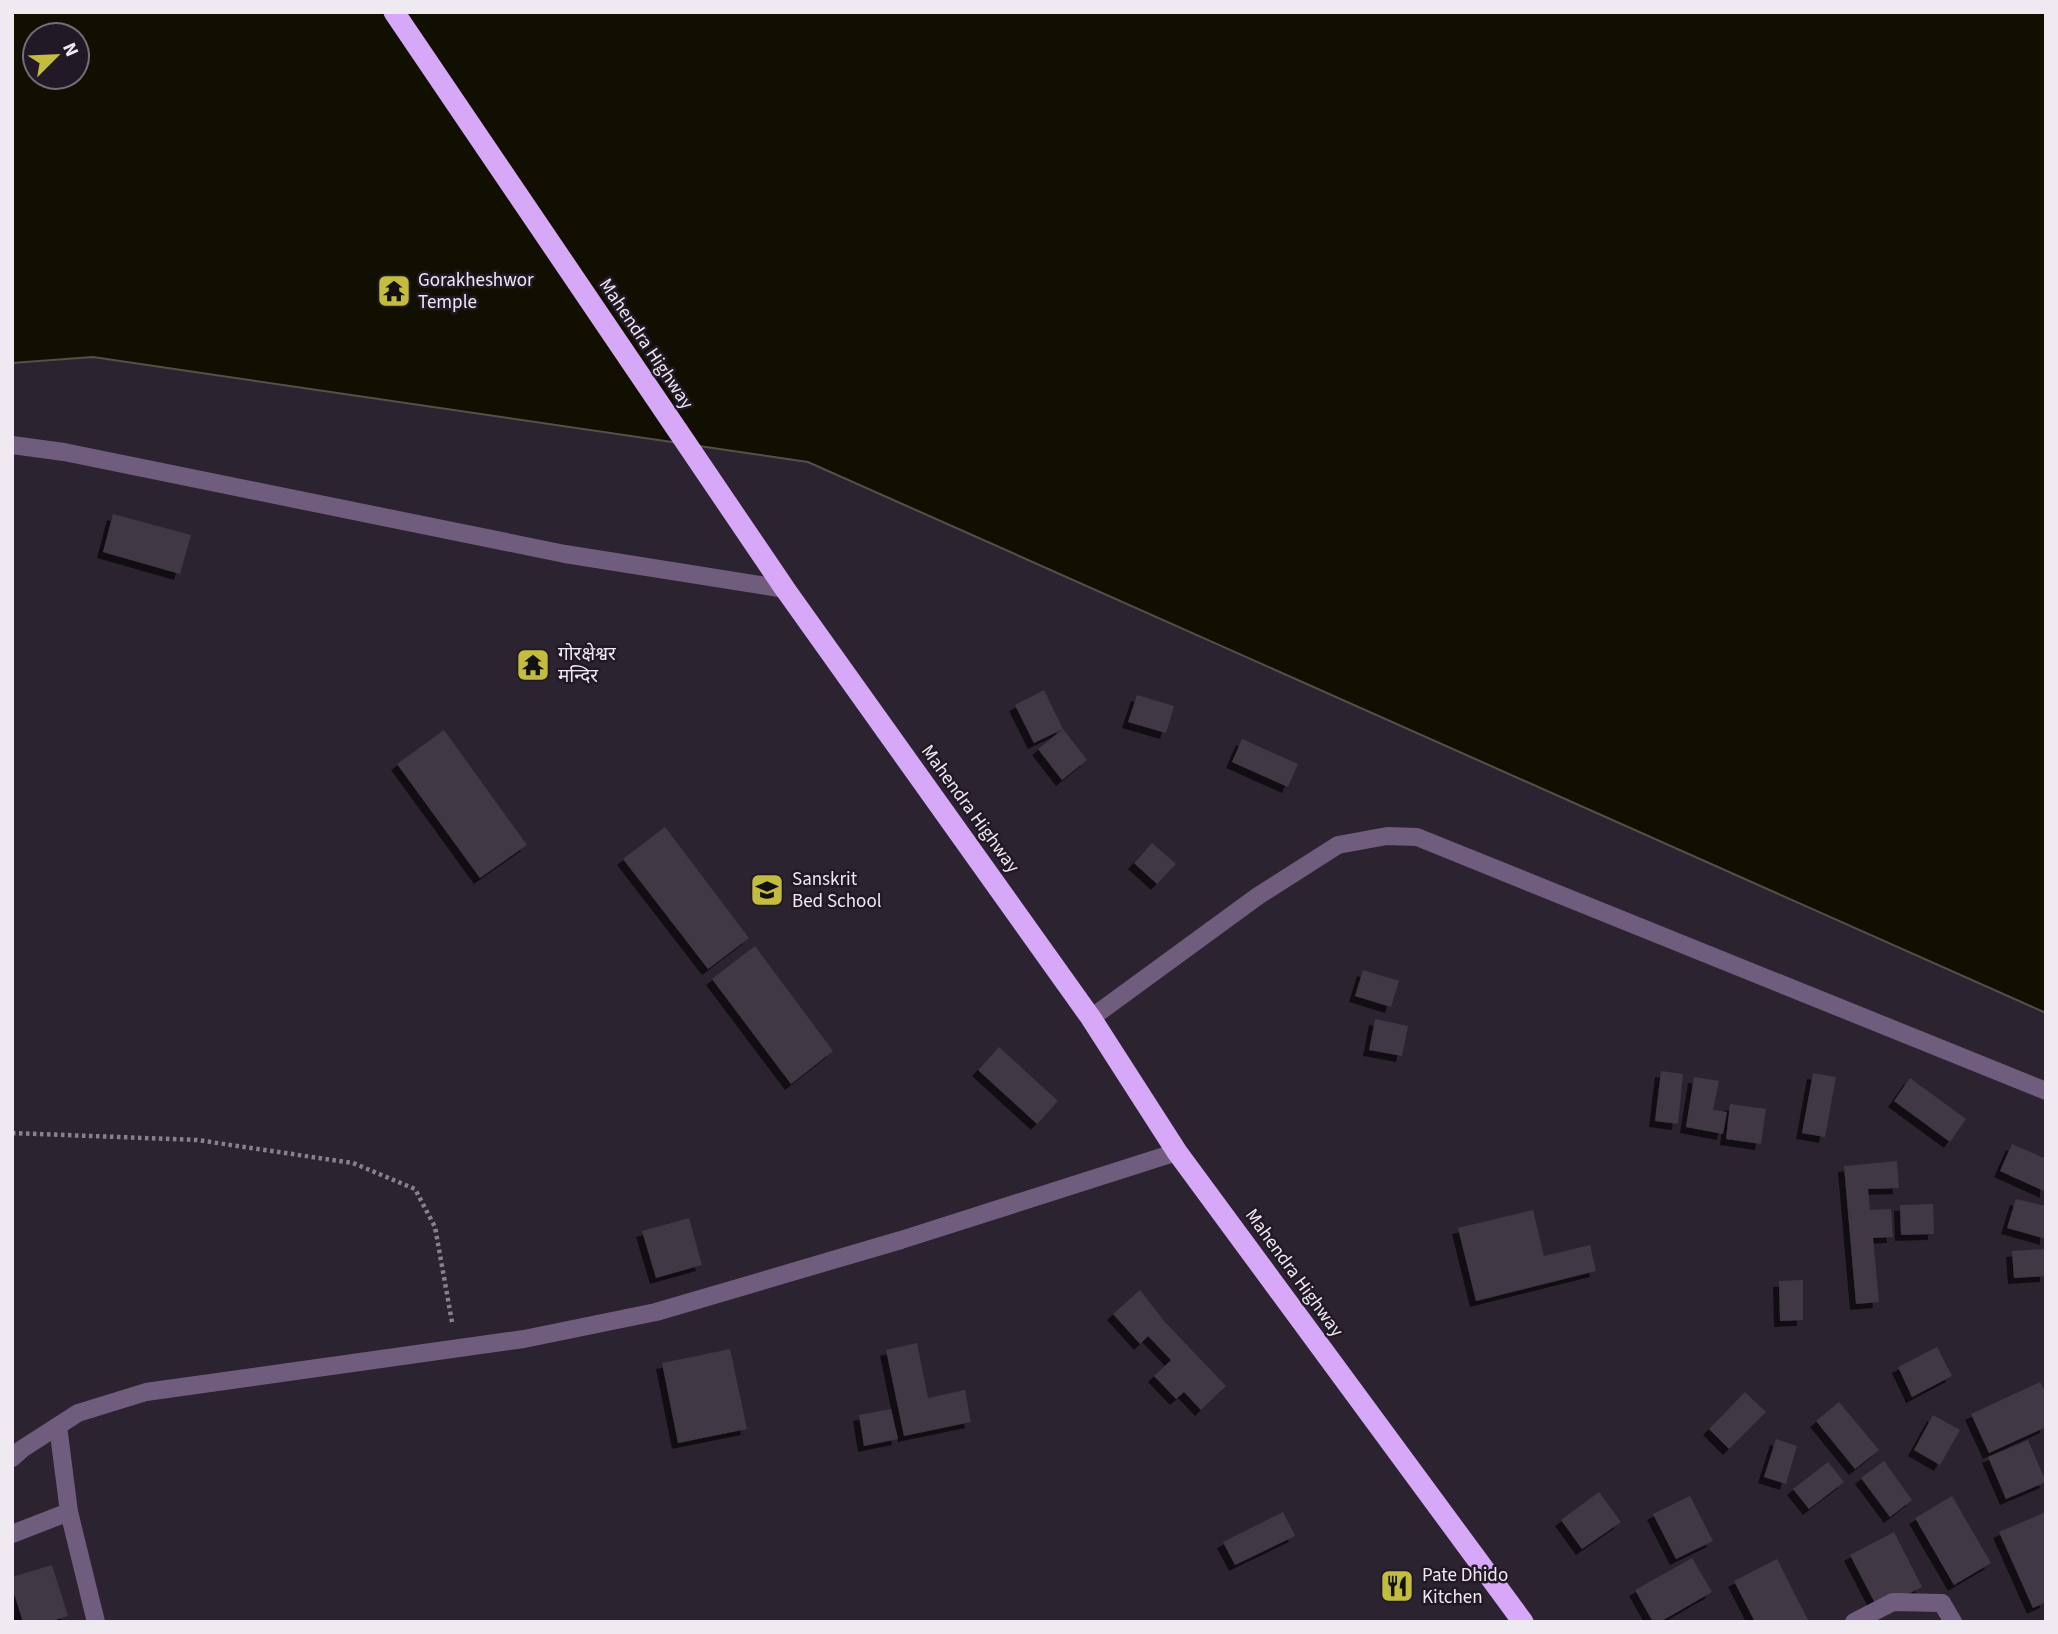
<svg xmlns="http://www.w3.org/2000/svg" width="2058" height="1634" font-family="'Source Sans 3','Noto Sans Devanagari',sans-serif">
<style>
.water{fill:#111000;stroke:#545149;stroke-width:2;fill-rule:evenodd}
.building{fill:#403845;filter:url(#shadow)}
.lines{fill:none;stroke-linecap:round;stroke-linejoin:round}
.path{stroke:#87818b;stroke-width:4.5;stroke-dasharray:3.5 3.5;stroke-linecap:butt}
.street{stroke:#705d7e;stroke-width:18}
.highway{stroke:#d7a7f8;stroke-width:21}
.labels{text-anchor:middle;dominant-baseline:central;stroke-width:5;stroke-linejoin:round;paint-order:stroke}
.poi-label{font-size:19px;fill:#efeaf2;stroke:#211a26;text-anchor:start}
.street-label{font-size:19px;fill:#efeaf2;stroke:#211a26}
</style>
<defs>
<filter id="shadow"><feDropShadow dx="-6" dy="6" stdDeviation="0" flood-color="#0009"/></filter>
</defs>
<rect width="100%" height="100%" fill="#2b2330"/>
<path class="water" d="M12,12H2046V1013L808,462L93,357L12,363ZM35,35H77V77H35Z"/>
<g class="building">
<polygon points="113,514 191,535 180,574 103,552"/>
<polygon points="1044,690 1063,729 1034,743 1015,705"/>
<polygon points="1137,695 1174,706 1166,733 1128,722"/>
<polygon points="1063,729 1087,760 1062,780 1038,749"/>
<polygon points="444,730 527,845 480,878 397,764"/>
<polygon points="1242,739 1298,764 1288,787 1232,762"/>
<polygon points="665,827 749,938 708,969 623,859"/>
<polygon points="1152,843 1176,864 1157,884 1134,863"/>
<polygon points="755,946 833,1051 791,1084 712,979"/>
<polygon points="1363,970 1399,981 1391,1007 1355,996"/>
<polygon points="1375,1019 1408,1026 1402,1056 1369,1050"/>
<polygon points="999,1047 1058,1101 1037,1124 978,1070"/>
<polygon points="1661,1071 1683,1074 1678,1124 1655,1121"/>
<polygon points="1813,1073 1836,1077 1825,1137 1802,1133"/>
<polygon points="1694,1077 1719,1081 1713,1110 1727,1112 1723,1134 1686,1127"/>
<polygon points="1910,1078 1966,1119 1950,1142 1894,1101"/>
<polygon points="1730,1104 1766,1109 1761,1144 1726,1139"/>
<polygon points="2012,1144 2046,1159 2046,1192 2000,1171"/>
<polygon points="1897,1161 1899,1188 1868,1189 1870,1210 1891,1209 1893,1237 1873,1238 1879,1302 1856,1304 1844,1166"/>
<polygon points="2016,1199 2046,1206 2046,1239 2007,1228"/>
<polygon points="1933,1204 1934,1234 1901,1235 1900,1205"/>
<polygon points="1533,1210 1544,1256 1590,1245 1596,1271 1476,1301 1458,1228"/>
<polygon points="689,1218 702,1265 656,1278 642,1231"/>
<polygon points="2046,1249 2046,1276 2014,1278 2012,1251"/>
<polygon points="1803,1280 1803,1320 1780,1321 1779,1281"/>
<polygon points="1140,1290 1164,1321 1226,1386 1201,1410 1184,1392 1176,1399 1154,1376 1171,1360 1148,1336 1140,1344 1113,1314"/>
<polygon points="917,1343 928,1398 965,1390 971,1422 904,1436 886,1350"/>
<polygon points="1937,1347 1952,1376 1912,1397 1898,1367"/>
<polygon points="730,1349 747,1429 678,1443 662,1363"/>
<polygon points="2040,1382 2046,1394 2046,1427 1989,1453 1971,1414"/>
<polygon points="1745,1392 1766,1412 1729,1449 1709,1429"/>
<polygon points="1839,1402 1879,1450 1855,1469 1816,1421"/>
<polygon points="891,1409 898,1439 864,1446 859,1415"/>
<polygon points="1933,1415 1960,1430 1940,1465 1914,1450"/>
<polygon points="1776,1439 1797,1446 1786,1484 1764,1477"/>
<polygon points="2028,1440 2046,1482 2006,1499 1988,1457"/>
<polygon points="1884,1461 1912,1500 1890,1517 1861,1478"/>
<polygon points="1828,1462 1844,1482 1809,1509 1793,1489"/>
<polygon points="1599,1492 1621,1522 1582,1549 1561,1520"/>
<polygon points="1690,1496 1713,1541 1676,1559 1653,1514"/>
<polygon points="1952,1496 1991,1563 1954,1585 1915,1518"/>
<polygon points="1283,1512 1295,1536 1235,1565 1223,1542"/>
<polygon points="2046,1512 2046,1602 2033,1608 1999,1532"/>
<polygon points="1894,1532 1922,1587 1878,1609 1850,1555"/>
<polygon points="1692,1558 1712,1592 1660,1622 1653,1622 1635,1590"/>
<polygon points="1777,1559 1809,1622 1755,1622 1734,1581"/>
<polygon points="52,1565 68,1616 49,1622 23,1622 12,1587 12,1577"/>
</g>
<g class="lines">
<polyline class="path" points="12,1133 197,1140 353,1163 415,1189 435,1227 452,1322"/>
<g class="street">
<polyline points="12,445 64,452 565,554 785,589"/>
<polyline points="1091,1018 1258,896 1338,845 1387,836 1417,837 2046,1091"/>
<polyline points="58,1426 69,1512 96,1622"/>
<polyline points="12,1458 22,1449 78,1413 146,1392 524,1339 656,1312 901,1240 1177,1152"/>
<polyline points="12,1534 69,1512"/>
<polyline points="1854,1622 1893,1602 1942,1603 1953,1622"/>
</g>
<polyline class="highway" points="394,12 785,589 1091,1018 1177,1152 1523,1622"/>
</g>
<defs>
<symbol id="temple-square" viewBox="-11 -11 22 22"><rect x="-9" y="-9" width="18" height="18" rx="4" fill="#c4bc3e" stroke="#211a26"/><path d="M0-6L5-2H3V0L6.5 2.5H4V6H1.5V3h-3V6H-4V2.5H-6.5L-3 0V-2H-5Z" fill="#111"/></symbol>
<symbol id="school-square" viewBox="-11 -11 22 22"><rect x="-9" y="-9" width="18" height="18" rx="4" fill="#c4bc3e" stroke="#211a26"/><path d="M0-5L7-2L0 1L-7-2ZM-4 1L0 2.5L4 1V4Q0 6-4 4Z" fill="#111"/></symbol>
<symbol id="restaurant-square" viewBox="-11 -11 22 22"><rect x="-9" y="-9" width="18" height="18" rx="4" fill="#c4bc3e" stroke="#211a26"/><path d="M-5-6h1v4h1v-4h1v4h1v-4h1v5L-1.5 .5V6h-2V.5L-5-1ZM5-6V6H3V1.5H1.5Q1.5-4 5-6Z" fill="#111"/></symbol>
</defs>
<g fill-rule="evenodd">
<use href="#temple-square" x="375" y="272" width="38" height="38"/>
<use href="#temple-square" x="514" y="646" width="38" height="38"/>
<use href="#school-square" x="748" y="871" width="38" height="38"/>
<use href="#restaurant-square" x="1378" y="1567" width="38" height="38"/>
</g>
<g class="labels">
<g class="poi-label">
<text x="418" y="280">Gorakheshwor<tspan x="418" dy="22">Temple</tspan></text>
<text x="558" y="654">गोरक्षेश्वर<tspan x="558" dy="22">मन्दिर</tspan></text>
<text x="792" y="879">Sanskrit<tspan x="792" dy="22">Bed School</tspan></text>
<text x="1422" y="1575">Pate Dhido<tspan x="1422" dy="22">Kitchen</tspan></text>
</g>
<g class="street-label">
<text transform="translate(646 344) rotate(56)">Mahendra Highway</text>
<text transform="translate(970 809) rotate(54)">Mahendra Highway</text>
<text transform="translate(1294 1273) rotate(54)">Mahendra Highway</text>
</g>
</g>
<rect width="2058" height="1634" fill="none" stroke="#efeaf2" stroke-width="28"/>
<g transform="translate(56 56) rotate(66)"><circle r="33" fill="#211a26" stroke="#736d78" stroke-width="2"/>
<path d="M0-5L12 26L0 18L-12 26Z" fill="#c4bc3e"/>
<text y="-10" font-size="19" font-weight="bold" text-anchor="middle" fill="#efeaf2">N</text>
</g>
</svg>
